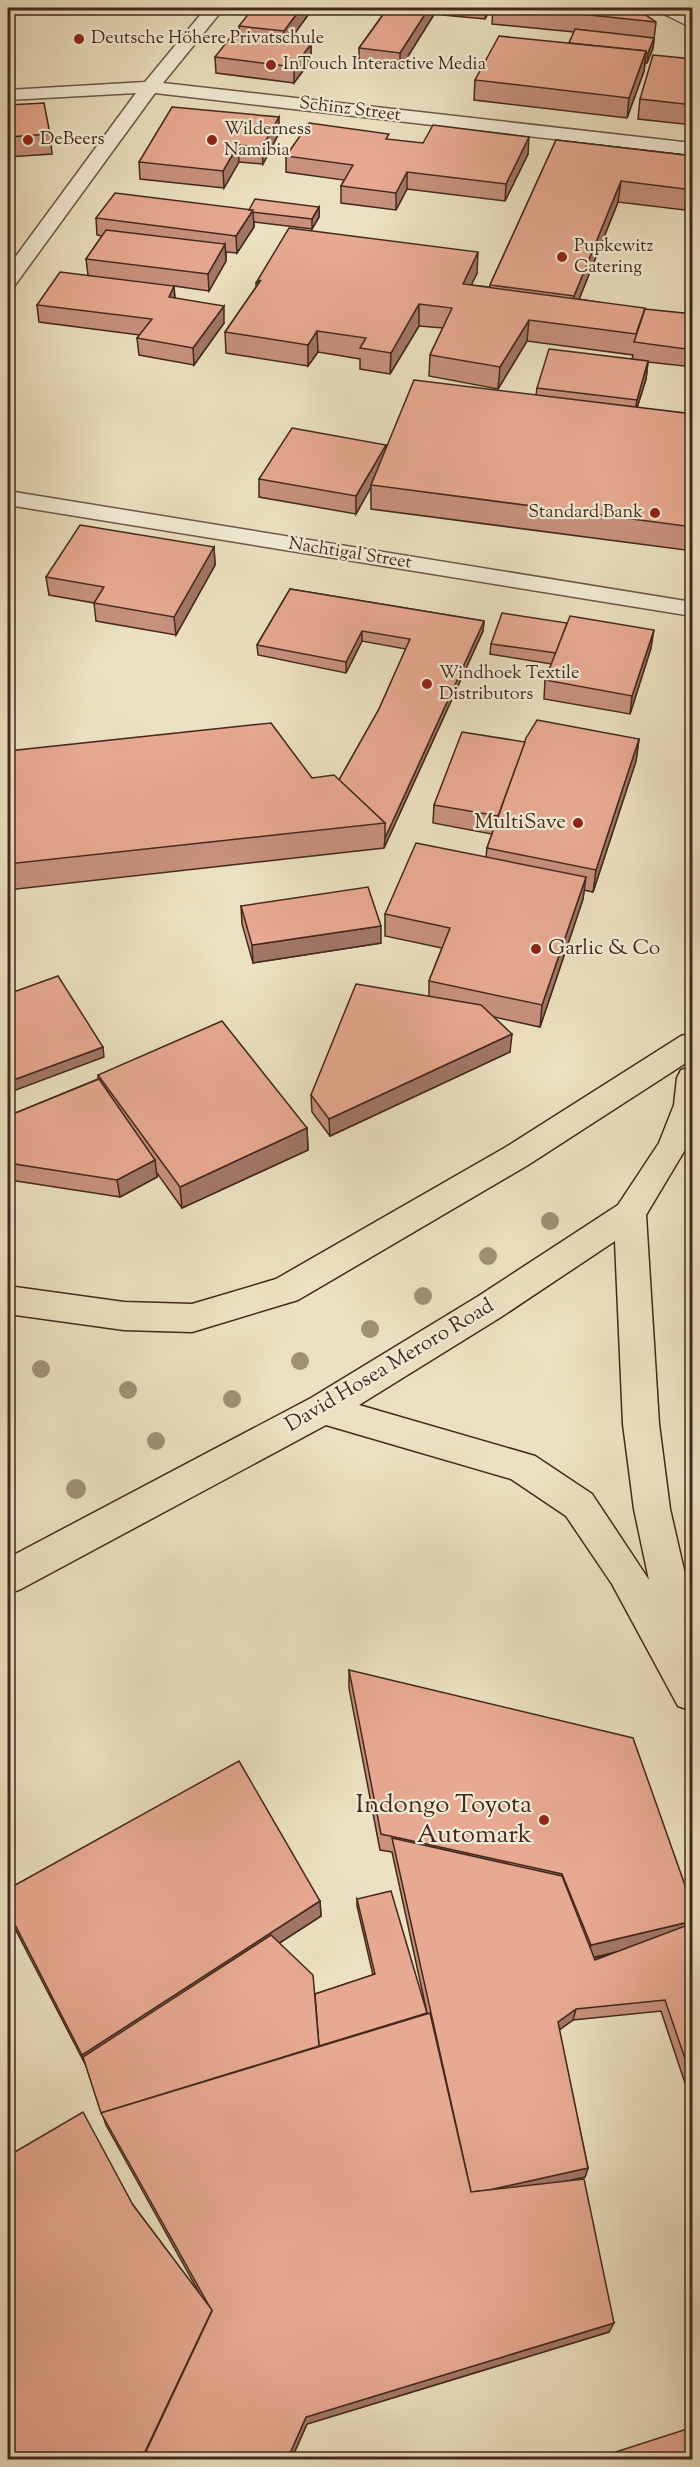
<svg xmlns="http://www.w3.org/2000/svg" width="700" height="2467" font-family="'Sorts Mill Goudy',serif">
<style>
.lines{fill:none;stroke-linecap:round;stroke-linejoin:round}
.minor-casing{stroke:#6d5645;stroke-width:3}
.major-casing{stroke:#43281c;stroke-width:3}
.minor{fill:#f2ebd5;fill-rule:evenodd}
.major{fill:#ebe0bf;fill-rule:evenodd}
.tree{fill:#9f9076}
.wall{fill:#c7917d;stroke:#43281c;stroke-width:1.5;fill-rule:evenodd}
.shaded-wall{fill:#a27666;stroke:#43281c;stroke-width:1.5}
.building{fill:#e7a991;stroke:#43281c;stroke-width:1.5}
.poi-dot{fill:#8f2418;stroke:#f2ebd5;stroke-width:2}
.labels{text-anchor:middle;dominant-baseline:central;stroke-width:4.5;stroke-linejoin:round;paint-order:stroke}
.far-poi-label{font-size:18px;fill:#43281c;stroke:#f2ebd5;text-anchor:start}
.far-street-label{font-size:18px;fill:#43281c;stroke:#f2ebd5}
.poi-label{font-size:21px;fill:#43281c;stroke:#f2ebd5;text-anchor:end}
.street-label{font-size:21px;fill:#43281c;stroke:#f2ebd5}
.near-poi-label{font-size:26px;fill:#43281c;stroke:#f2ebd5;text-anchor:end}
</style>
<rect width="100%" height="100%" fill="#ebe0bf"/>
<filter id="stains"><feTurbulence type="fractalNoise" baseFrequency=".00333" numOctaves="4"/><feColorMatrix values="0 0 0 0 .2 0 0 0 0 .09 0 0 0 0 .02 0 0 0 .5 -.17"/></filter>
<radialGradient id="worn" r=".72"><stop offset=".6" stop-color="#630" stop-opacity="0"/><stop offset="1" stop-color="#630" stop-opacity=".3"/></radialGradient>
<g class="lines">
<defs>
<g id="minor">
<polygon points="206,8 224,8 163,83 692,143 692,155 155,93 15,285 8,287 8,267 136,93 8,100 8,90 145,82"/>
<polygon points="658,8 678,8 692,16 692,28 660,12"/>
<polygon points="8,491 692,602 692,616 8,505"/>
</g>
<g id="major">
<polygon points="692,1033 692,1059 528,1165 298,1300 192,1332 124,1330 8,1314 8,1286 124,1302 192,1304 276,1279 506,1147 681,1036"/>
<path d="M692,1067V1138L646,1215L659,1424L670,1509L692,1605V1711L678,1706L612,1584L566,1516L511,1479L326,1425L21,1589L8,1594V1558L311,1398L477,1297L618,1205L659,1143L674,1105L677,1078L681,1070ZM615,1241L623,1424L634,1509L649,1580L592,1494L535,1456L359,1405L501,1317Z"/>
</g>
</defs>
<use href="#minor" class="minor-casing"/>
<use href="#major" class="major-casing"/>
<use href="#minor" class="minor"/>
<use href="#major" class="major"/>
</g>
<g class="tree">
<circle cx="550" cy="1221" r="9"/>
<circle cx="488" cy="1256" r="9"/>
<circle cx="423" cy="1296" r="9"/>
<circle cx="370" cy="1329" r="9"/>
<circle cx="300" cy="1361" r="9"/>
<circle cx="41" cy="1369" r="9"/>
<circle cx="128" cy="1390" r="9"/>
<circle cx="232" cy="1399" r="9"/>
<circle cx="156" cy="1441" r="9"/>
<circle cx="76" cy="1489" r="10"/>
</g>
<g class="wall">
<polygon points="8,8 135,8 8,15"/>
<polygon points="313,8 289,41 311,44 311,60 294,83 216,73 215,57 240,35 239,26"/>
<polygon points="333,8 438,8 400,69 359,64 359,48 384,13"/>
<polygon points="443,8 491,8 485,19 443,15"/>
<polygon points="493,8 635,8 656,22 653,48 647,63 645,63 644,71 627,118 474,100 475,80 569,43 574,32 492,24"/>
<polygon points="693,59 693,125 638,119 640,99"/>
<polygon points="8,105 50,134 52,154 8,157"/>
<polygon points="279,133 263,164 239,162 224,188 140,179 139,162"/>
<polygon points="389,140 528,154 505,201 407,189 396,210 341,203 341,186 344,180 286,172 286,156"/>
<polygon points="556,140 693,156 693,211 618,202 579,299 644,310 693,314 693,367 648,362 646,379 637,408 693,414 693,551 371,509 371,487 356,514 259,497 259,479 386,445 386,450 536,395 537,388 632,359 633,355 527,341 498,389 429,376 430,355 443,328 419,326 390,374 360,369 360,359 318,352 308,366 226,353 225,332 256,287 256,283 477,273 471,285 490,287 490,285"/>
<polygon points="319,207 319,217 312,229 254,222 254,227 237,253 226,252 226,261 209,291 174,286 175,298 224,323 194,365 139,355 137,338 140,335 39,322 37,305 88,275 86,259 102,236 97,235 96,218 249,210"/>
<polygon points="214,547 215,565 176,635 96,621 94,603 49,595 46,577"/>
<polygon points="290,589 484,621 483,631 384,848 8,890 8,751 339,780 379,709 406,649 362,641 346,673 258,655 257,645"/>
<polygon points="491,644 651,648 630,714 544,699 545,680 552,664 490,654"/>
<polygon points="639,739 636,761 593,892 584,890 583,899 540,1027 494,1017 510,1052 330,1136 312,1112 311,1095 429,996 429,981 442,948 385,936 385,914 486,857 487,848 492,834 433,823 434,805 525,742"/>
<polygon points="241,906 381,943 253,963 242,924"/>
<polygon points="98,1075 307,1128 308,1150 182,1208 157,1173 157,1177 120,1197 10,1180 8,1174 8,1116 98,1079"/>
<path d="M349,1670L693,1908V2107L661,2011L573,2020L559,2030L588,2168L585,2177L568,2181L609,2332L307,2424L291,2460H8L133,2205L201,2296L106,2125L86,2066L8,1915V1889L320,1901L321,1916L279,1943L315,1994L373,1975L357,1906V1899L427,2013L392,1852L380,1850L349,1688ZM612,1953L595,1960L594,1958Z"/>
</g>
<g class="shaded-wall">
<polygon points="301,8 313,8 285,47 284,31"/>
<polygon points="429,8 438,8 400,69 400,53"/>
<polygon points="486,8 491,8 485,19"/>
<polygon points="654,38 653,48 647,63 648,53"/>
<polygon points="311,44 311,60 294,83 294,67"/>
<polygon points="646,51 644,71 627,118 629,98"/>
<polygon points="279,117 279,133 263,164 262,147"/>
<polygon points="529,137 528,154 505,201 506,184"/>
<polygon points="238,145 239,162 224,188 223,171"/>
<polygon points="407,172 407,189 396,210 396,193"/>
<polygon points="621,181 618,202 572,317 574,296"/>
<polygon points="319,207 319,217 312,229 312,219"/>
<polygon points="253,210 254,227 237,253 236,236"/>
<polygon points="225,244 226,261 209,291 208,274"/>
<polygon points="478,252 477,273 462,305 463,284"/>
<polygon points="174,286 175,303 169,297"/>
<polygon points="419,304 419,326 390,374 391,353"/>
<polygon points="224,306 224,323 194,365 193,348"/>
<polygon points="529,320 527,341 498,389 500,367"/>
<polygon points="317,331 318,352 308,366 308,345"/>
<polygon points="648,361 646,379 634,417 637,400"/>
<polygon points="386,445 385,463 371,485 371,487 356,514 356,496"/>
<polygon points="214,547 215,565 176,635 174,617"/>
<polygon points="484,621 483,631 384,848 385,838"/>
<polygon points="654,630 651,648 630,714 632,696"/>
<polygon points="362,631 362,641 346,673 346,662"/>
<polygon points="639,739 636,761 593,892 596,870"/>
<polygon points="586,877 583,899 540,1027 542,1005"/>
<polygon points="381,926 381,943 253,963 252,945"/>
<polygon points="512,1034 510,1052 330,1136 329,1119"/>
<polygon points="103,1047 104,1057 8,1093 8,1082"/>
<polygon points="307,1128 308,1150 182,1208 180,1187"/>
<polygon points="155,1160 157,1177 120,1197 117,1180"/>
<polygon points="320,1901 321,1916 87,2068 82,2055"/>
<polygon points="693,1921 693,1930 691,1934 587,1959 591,1945"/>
<polygon points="576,2009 573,2020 555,2033 558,2022"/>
<polygon points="588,2168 585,2177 469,2203 471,2194"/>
<polygon points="614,2323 609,2332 307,2424 291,2460 287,2460 306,2417"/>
</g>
<g class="building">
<polygon points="253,8 301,8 284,31 239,26"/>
<polygon points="388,8 429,8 400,53 359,48"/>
<polygon points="523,8 635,8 656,22"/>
<polygon points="575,29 654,38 648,53 646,53 646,51 569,43"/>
<polygon points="233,34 311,44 294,67 215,57"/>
<polygon points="499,36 646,51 629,98 475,80"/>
<polygon points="653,55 693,59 693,105 640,99"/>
<polygon points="44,103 50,134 8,137 8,105"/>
<polygon points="172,107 279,117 262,147 238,145 223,171 139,162"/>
<polygon points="309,123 389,134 386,139 423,143 433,125 529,137 506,184 407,172 396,193 341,186 353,165 286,156"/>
<polygon points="556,140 693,156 693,190 621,181 574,296 490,285"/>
<polygon points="115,193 253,210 236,236 96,218"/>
<polygon points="255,199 319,207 312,219 252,212 253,210 249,210"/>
<polygon points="289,228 478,252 463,284 645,308 636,334 529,320 500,367 430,355 452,308 419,304 391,353 360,348 366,338 317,331 308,345 225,332 261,280 256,283"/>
<polygon points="106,230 225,244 208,274 86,259"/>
<polygon points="60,272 174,286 169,297 224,306 193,348 137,338 152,319 37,305"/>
<polygon points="645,309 693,314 693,350 634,342"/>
<polygon points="549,349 648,361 637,400 537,388"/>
<polygon points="414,380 693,414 693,527 371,485"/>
<polygon points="292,428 386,445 356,496 259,479"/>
<polygon points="80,525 214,547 174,617 94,603 104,587 46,577"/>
<polygon points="290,589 484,621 385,838 385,823 339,780 379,709 410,639 362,631 346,662 257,645"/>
<polygon points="502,613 567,623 556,653 491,644"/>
<polygon points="570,616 654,630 632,696 545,680"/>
<polygon points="537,720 639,739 596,870 487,848 526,738"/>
<polygon points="271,723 312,778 334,775 385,823 8,864 8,751"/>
<polygon points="462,732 525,742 498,816 434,805"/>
<polygon points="416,843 586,877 542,1005 429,981 450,928 385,914"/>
<polygon points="368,887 381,926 252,945 241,906"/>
<polygon points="58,976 103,1047 8,1082 8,994"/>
<polygon points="356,984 481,1005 512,1034 329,1119 311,1095"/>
<polygon points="222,1021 307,1128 180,1187 98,1075"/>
<polygon points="99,1079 155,1160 117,1180 8,1163 8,1116"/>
<polygon points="349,1670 633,1738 693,1908 693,1921 591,1945 562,1874 381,1834"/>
<polygon points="239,1761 320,1901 82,2055 8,1911 8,1889"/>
<polygon points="392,1838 562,1876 595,1960 693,1923 693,2082 665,2000 576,2009 558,2022 588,2168 489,2190 471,2192"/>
<polygon points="391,1891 427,2013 319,2046 315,1994 375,1974 357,1899"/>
<polygon points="271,1935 313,1975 319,2046 101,2113 83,2057"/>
<polygon points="430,2013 471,2192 584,2179 614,2323 306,2417 287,2460 142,2460 212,2311 101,2113"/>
<polygon points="83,2112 133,2205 212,2310 141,2460 8,2460 8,2156"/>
<polygon points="693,2427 693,2460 591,2460"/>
</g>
<g class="poi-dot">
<circle cx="79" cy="39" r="6"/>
<circle cx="271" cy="65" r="6"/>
<circle cx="28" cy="140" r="6"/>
<circle cx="212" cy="140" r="6"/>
<circle cx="562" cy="257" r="6"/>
<circle cx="655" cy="513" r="6"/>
<circle cx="427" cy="684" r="6"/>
<circle cx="578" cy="823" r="6"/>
<circle cx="536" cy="949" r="6"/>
<circle cx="544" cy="1820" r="6"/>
</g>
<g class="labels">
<g class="far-poi-label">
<text x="91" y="39">Deutsche Höhere Privatschule</text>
<text x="283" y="65">InTouch Interactive Media</text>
<text x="224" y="130">Wilderness<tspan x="224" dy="21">Namibia</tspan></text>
<text x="40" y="140">DeBeers</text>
<text x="574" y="247">Pupkewitz<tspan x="574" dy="21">Catering</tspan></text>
<text x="643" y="513" text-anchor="end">Standard Bank</text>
<text x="439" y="674">Windhoek Textile<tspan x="439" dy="21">Distributors</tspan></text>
</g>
<g class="far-street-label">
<text transform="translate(350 110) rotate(7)">Schinz Street</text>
<text transform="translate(350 554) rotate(9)">Nachtigal Street</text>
</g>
<g class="poi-label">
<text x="566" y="823">MultiSave</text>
<text x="548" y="949" text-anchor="start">Garlic &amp; Co</text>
</g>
<g class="street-label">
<text transform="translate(390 1366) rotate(-31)">David Hosea Meroro Road</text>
</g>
<g class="near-poi-label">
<text x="532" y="1805">Indongo Toyota<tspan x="532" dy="30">Automark</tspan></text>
</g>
</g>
<rect width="700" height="2467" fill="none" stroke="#ebe0bf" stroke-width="30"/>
<rect x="9" y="9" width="682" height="2449" fill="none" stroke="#43281c" stroke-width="3"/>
<rect x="15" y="15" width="670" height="2437" fill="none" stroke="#43281c" stroke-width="1.5"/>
<rect width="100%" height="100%" filter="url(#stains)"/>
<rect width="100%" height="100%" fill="url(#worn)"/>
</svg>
